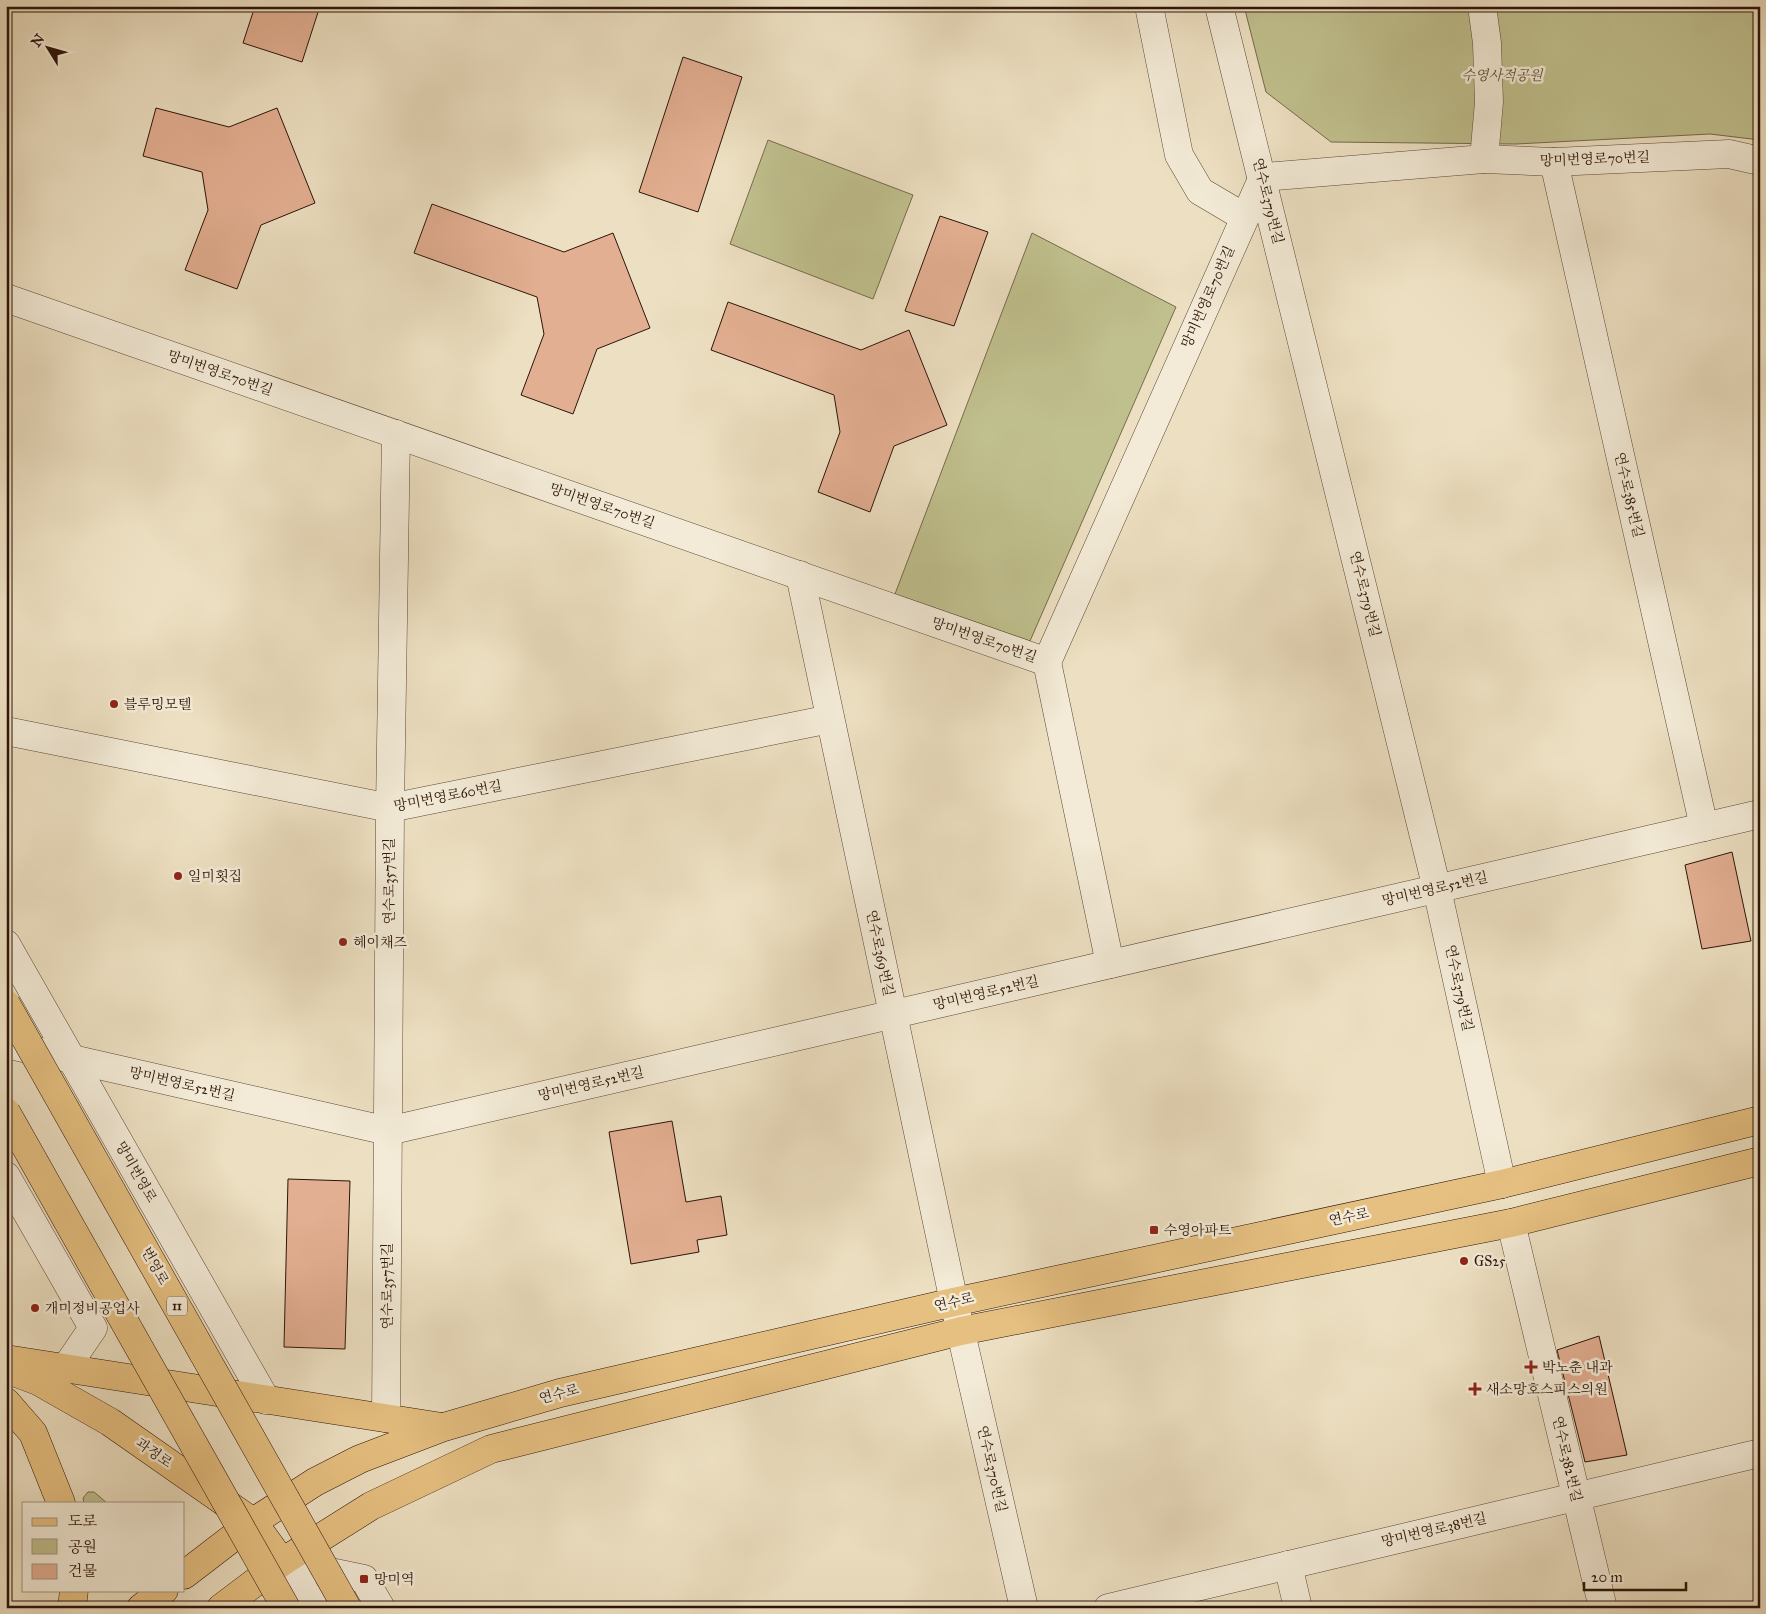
<svg xmlns="http://www.w3.org/2000/svg" width="1766" height="1614" font-family="'IM FELL Great Primer','Noto Serif KR',serif">
<style>
.green{fill:#c0c08e;stroke:#766a4b}
.building{fill:#e3af92;stroke:#2c1408}
.lines{fill:none;stroke-linecap:round;stroke-linejoin:round}
.minor-casing{stroke:#5c4736;stroke-width:29}
.major-casing{stroke:#2c1408;stroke-width:29}
.path{stroke:#2c1408;stroke-width:3;stroke-dasharray:1 2.5;stroke-linecap:butt}
.minor{stroke:#f3ebd7;stroke-width:28}
.major{stroke:#e6c081;stroke-width:28}
.highway-bridge-casing{stroke:#2c1408;stroke-width:29;stroke-linecap:butt}
.highway-bridge{stroke:#e6c081;stroke-width:28}
.poi-dot{fill:#8f2418;stroke:#f3ebd7;stroke-width:2}
.labels{text-anchor:middle;dominant-baseline:central;stroke-width:5;stroke-linejoin:round;paint-order:stroke}
.shield{fill:#f3ebd7;stroke:#685446;stroke-width:1}
.shield-label{font-size:12px;font-weight:bold;fill:#2c1408}
.park-label{font-size:14px;font-style:italic;fill:#605037;stroke:#f3ebd7}
.street-label{font-size:14px;fill:#2c1408;stroke:#f3ebd7}
.poi-label{font-size:14px;fill:#2c1408;stroke:#f3ebd7;text-anchor:start}
</style>
<rect width="100%" height="100%" fill="#ede0c2"/>
<filter id="stains"><feTurbulence type="fractalNoise" baseFrequency=".004" numOctaves="4"/><feColorMatrix values="0 0 0 0 .2 0 0 0 0 .09 0 0 0 0 .02 0 0 0 .5 -.17"/></filter>
<radialGradient id="worn" r=".72"><stop offset=".6" stop-color="#630" stop-opacity="0"/><stop offset="1" stop-color="#630" stop-opacity=".3"/></radialGradient>
<g class="green">
<polygon points="1244,6 1760,6 1760,140 1710,134 1516,144 1331,142 1266,92"/>
<polygon points="768,140 913,195 873,299 730,244"/>
<polygon points="1032,233 1176,307 1030,641 895,594"/>
<polygon points="88,1492 94,1492 107,1503 84,1503 83,1498"/>
</g>
<g class="building">
<polygon points="255,6 320,6 302,62 243,43"/>
<polygon points="683,57 742,77 698,212 639,192"/>
<polygon points="156,108 229,127 277,108 315,203 261,225 237,289 185,270 208,210 202,172 143,156"/>
<polygon points="432,204 564,252 613,233 650,328 597,349 573,414 521,395 544,334 537,297 414,253"/>
<polygon points="940,216 988,232 954,326 905,311"/>
<polygon points="728,302 861,350 909,330 947,425 894,446 870,512 818,492 840,432 834,395 711,350"/>
<polygon points="1732,852 1751,941 1702,949 1685,865"/>
<polygon points="672,1121 686,1202 721,1196 727,1235 697,1240 699,1252 631,1264 609,1132"/>
<polygon points="288,1179 350,1181 345,1349 284,1347"/>
<polygon points="1599,1336 1627,1455 1585,1462 1557,1350"/>
</g>
<g class="lines">
<defs>
<g id="minor">
<polyline points="1149,6 1179,155 1200,191 1244,217"/>
<polyline points="1219,6 1437,889 1502,1184"/>
<polyline points="1482,6 1487,43 1489,102 1484,159"/>
<polyline points="1554,162 1704,827"/>
<polyline points="1263,177 1484,159 1554,162 1729,154 1760,161"/>
<polyline points="6,298 1047,662"/>
<polyline points="800,575 954,1302 1024,1608"/>
<polyline points="1047,662 1263,177"/>
<polyline points="1047,662 1110,964"/>
<polyline points="6,731 390,808 830,719"/>
<polyline points="6,944 266,1400"/>
<polyline points="6,1044 388,1131 1760,814"/>
<polyline points="6,1176 93,1328 65,1369"/>
<polyline points="1511,1223 1603,1608"/>
<polyline points="386,1418 390,808 396,434"/>
<polyline points="282,1562 364,1579 381,1608"/>
<polyline points="282,1562 306,1593 315,1608"/>
<polyline points="1288,1565 1298,1608"/>
<polyline points="1108,1608 1760,1453"/>
</g>
<g id="major">
<polyline points="6,1359 442,1427"/>
<polyline points="11,1371 38,1381 110,1422 253,1522 282,1562"/>
<polyline points="6,1402 33,1433 61,1503"/>
<polyline points="184,1575 253,1522 315,1482 360,1459 444,1427 560,1393 954,1302 1502,1184 1760,1120"/>
<polyline points="72,1608 74,1590"/>
<polyline points="141,1608 164,1590"/>
<polyline points="221,1608 282,1562 371,1506 491,1449 961,1331 1511,1223 1760,1161"/>
</g>
</defs>
<use href="#minor" class="minor-casing"/>
<use href="#major" class="major-casing"/>
<polyline class="path" points="1756,6 1760,10"/>
<use href="#minor" class="minor"/>
<use href="#major" class="major"/>
<defs>
<g id="highway-bridge">
<polyline points="6,1004 347,1608"/>
<polyline points="6,1112 286,1608"/>
</g>
</defs>
<use href="#highway-bridge" class="highway-bridge-casing"/>
<use href="#highway-bridge" class="highway-bridge"/>
</g>
<g class="poi-dot">
<circle cx="114" cy="704" r="5"/>
<circle cx="178" cy="876" r="5"/>
<circle cx="343" cy="942" r="5"/>
<rect x="1149" y="1225" width="10" height="10" rx="2.5"/>
<circle cx="1464" cy="1261" r="5"/>
<circle cx="35" cy="1308" r="5"/>
<path d="M1528.5 1359.5h5v5h5v5h-5v5h-5v-5h-5v-5h5z"/>
<path d="M1472.5 1381.5h5v5h5v5h-5v5h-5v-5h-5v-5h5z"/>
<rect x="359" y="1574" width="10" height="10" rx="2.5"/>
</g>
<g class="labels">
<rect class="shield" x="167" y="1296.5" width="20" height="19" rx="4"/>
<g class="shield-label">
<text x="177" y="1306">11</text>
</g>
<g class="park-label">
<text x="1502" y="75">수영사적공원</text>
</g>
<g class="street-label">
<text transform="translate(1595 159) rotate(-2)">망미번영로70번길</text>
<text transform="translate(1268 201) rotate(76)">연수로379번길</text>
<text transform="translate(1208 297) rotate(-66)">망미번영로70번길</text>
<text transform="translate(220 373) rotate(19)">망미번영로70번길</text>
<text transform="translate(1629 495) rotate(77)">연수로385번길</text>
<text transform="translate(602 506) rotate(19)">망미번영로70번길</text>
<text transform="translate(1365 594) rotate(76)">연수로379번길</text>
<text transform="translate(984 640) rotate(19)">망미번영로70번길</text>
<text transform="translate(448 796) rotate(-11)">망미번영로60번길</text>
<text transform="translate(389 881) rotate(-90)">연수로357번길</text>
<text transform="translate(1435 889) rotate(-13)">망미번영로52번길</text>
<text transform="translate(880 953) rotate(78)">연수로369번길</text>
<text transform="translate(1459 988) rotate(78)">연수로379번길</text>
<text transform="translate(986 993) rotate(-13)">망미번영로52번길</text>
<text transform="translate(182 1084) rotate(13)">망미번영로52번길</text>
<text transform="translate(591 1084) rotate(-13)">망미번영로52번길</text>
<text transform="translate(136 1172) rotate(60)">망미번영로</text>
<text transform="translate(1349 1217) rotate(-12)">연수로</text>
<text transform="translate(155 1266) rotate(61)">번영로</text>
<text transform="translate(387 1286) rotate(-90)">연수로357번길</text>
<text transform="translate(954 1302) rotate(-13)">연수로</text>
<text transform="translate(559 1394) rotate(-15)">연수로</text>
<text transform="translate(154 1453) rotate(35)">과정로</text>
<text transform="translate(1567 1459) rotate(77)">연수로382번길</text>
<text transform="translate(992 1469) rotate(77)">연수로370번길</text>
<text transform="translate(1434 1530) rotate(-13)">망미번영로38번길</text>
</g>
<g class="poi-label">
<text x="124" y="704">블루밍모텔</text>
<text x="188" y="876">일미횟집</text>
<text x="353" y="942">헤이채즈</text>
<text x="1164" y="1230">수영아파트</text>
<text x="1474" y="1261">GS25</text>
<text x="45" y="1308">개미정비공업사</text>
<text x="1542" y="1367">박노춘 내과</text>
<text x="1486" y="1389">새소망호스피스의원</text>
<text x="374" y="1579">망미역</text>
</g>
</g>
<rect width="1766" height="1614" fill="none" stroke="#ede0c2" stroke-width="25"/>
<rect x="8" y="8" width="1751" height="1599" fill="none" stroke="#2c1408" stroke-width="2.5"/>
<rect x="12" y="12" width="1741" height="1589" fill="none" stroke="#2c1408"/>
<rect x="22" y="1502" width="162" height="90" fill="#f3ebd7" stroke="#a39584"/>
<rect x="32" y="1518" width="25" height="8" fill="#e6c081" stroke="#a39584"/>
<text x="68" y="1526" font-size="15" fill="#2c1408">도로</text>
<rect x="32" y="1539" width="25" height="15" fill="#c0c08e" stroke="#a39584"/>
<text x="68" y="1552" font-size="15" fill="#2c1408">공원</text>
<rect x="32" y="1564" width="25" height="15" fill="#e3af92" stroke="#a39584"/>
<text x="68" y="1576" font-size="15" fill="#2c1408">건물</text>
<g transform="translate(48 48) rotate(307)" stroke="#f3ebd7" stroke-width="4" paint-order="stroke">
<path d="M0-4L9 19L0 12L-9 19Z" fill="#2c1408"/>
<text y="-8" font-size="14" font-weight="bold" text-anchor="middle" fill="#2c1408">N</text>
</g>
<path d="M1584 1582v8h102v-8" fill="none" stroke="#2c1408" stroke-width="2.5"/>
<text x="1591" y="1582" font-size="15" fill="#2c1408" stroke="#f3ebd7" stroke-width="4" paint-order="stroke">20 m</text>
<rect width="100%" height="100%" filter="url(#stains)"/>
<rect width="100%" height="100%" fill="url(#worn)"/>
</svg>
